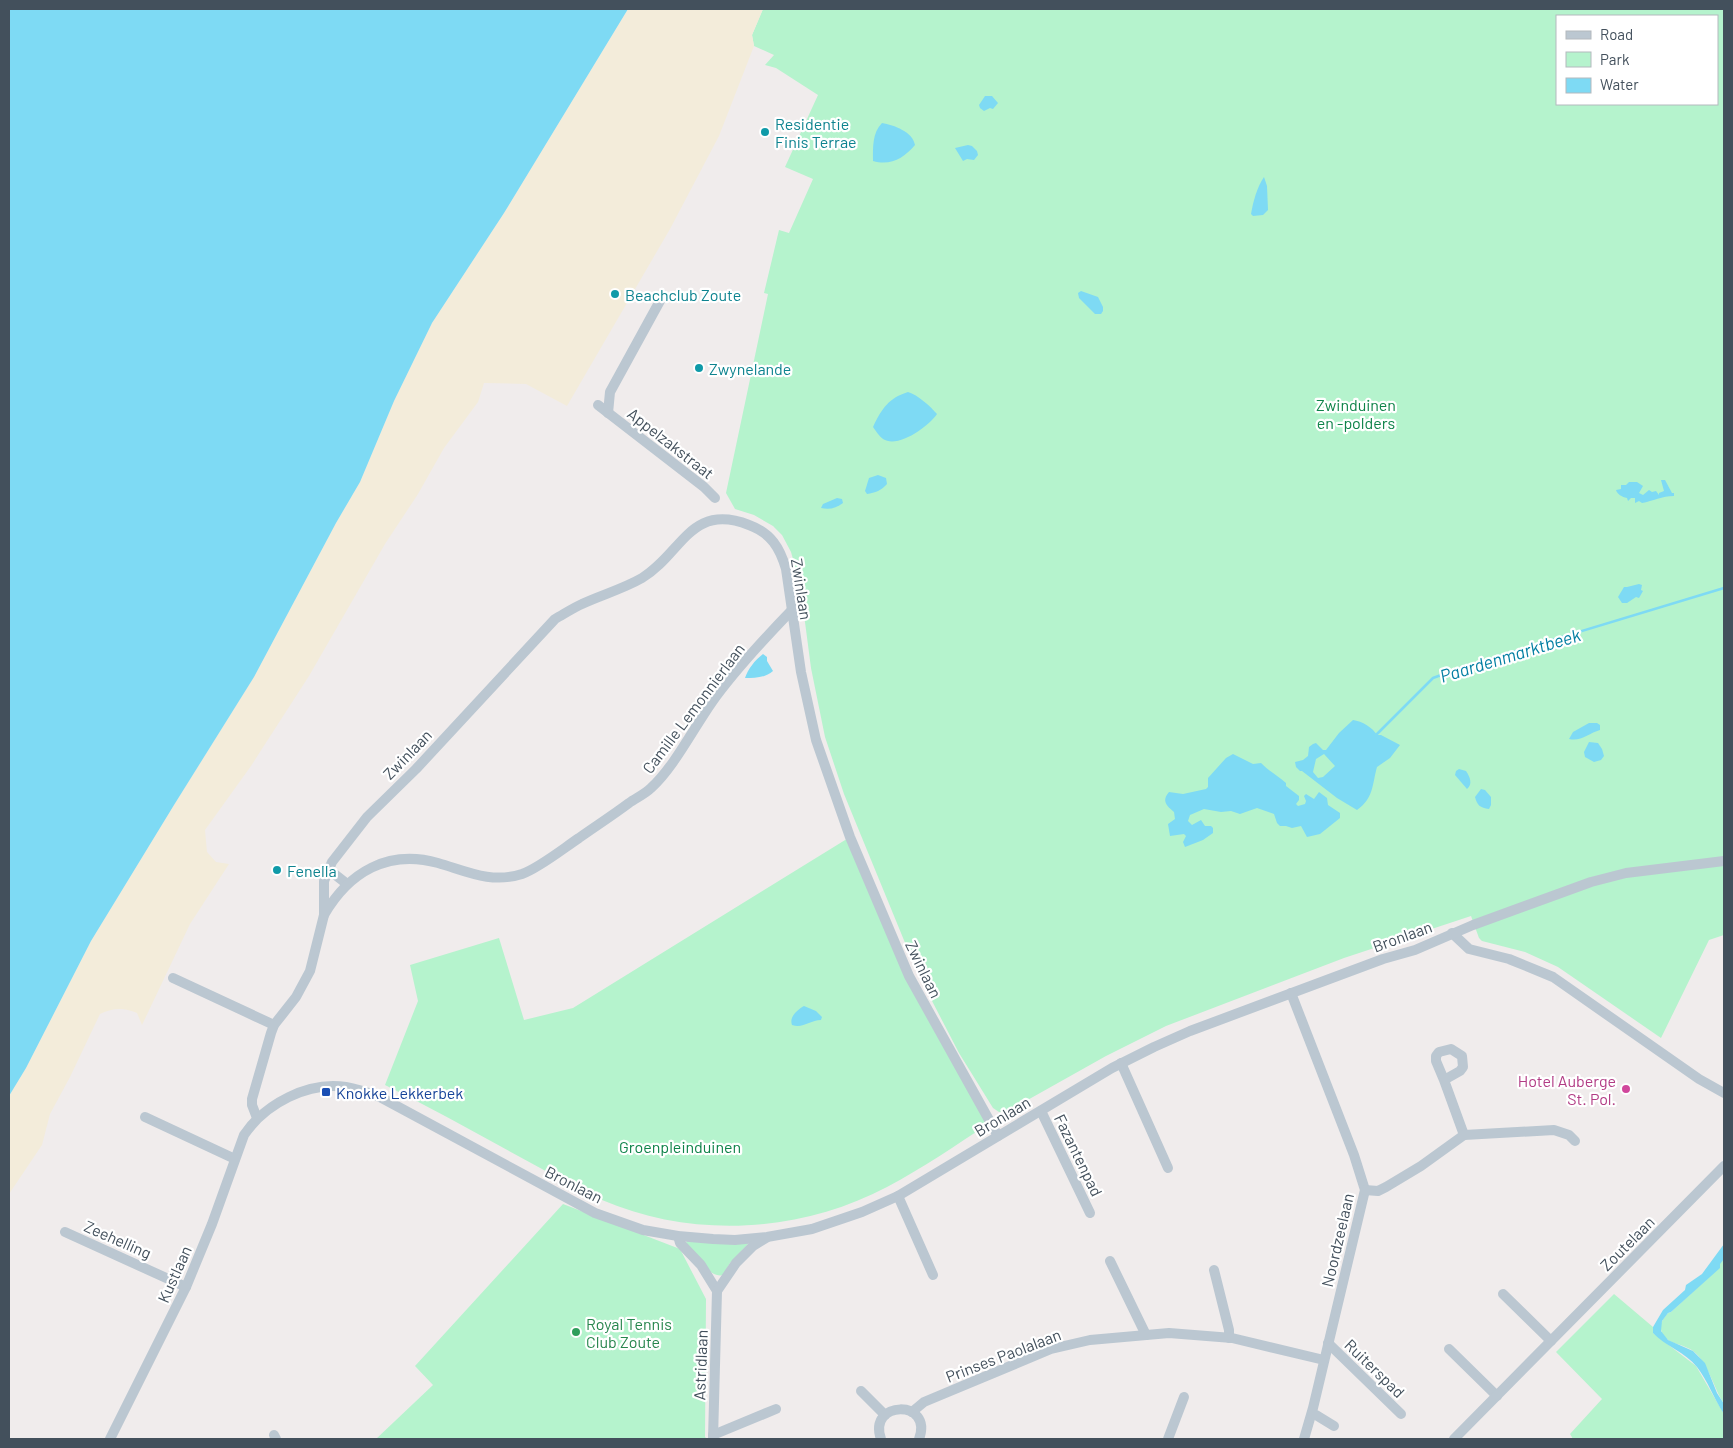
<svg xmlns="http://www.w3.org/2000/svg" width="1733" height="1448" font-family="Barlow,sans-serif">
<style>
.green{fill:#b5f3cd;fill-rule:evenodd}
.sand{fill:#f3ecda}
.water{fill:#7edaf4;fill-rule:evenodd}
.lines{fill:none;stroke-linecap:round;stroke-linejoin:round}
.stream{stroke:#7edaf4;stroke-width:2.5}
.minor{stroke:#bbc7d1;stroke-width:10}
.culture-dot{fill:#0f9aa8;stroke:#fff;stroke-width:2}
.hotel-dot{fill:#d1479c;stroke:#fff;stroke-width:2}
.transit-dot{fill:#1a4fb4;stroke:#fff;stroke-width:2}
.leisure-dot{fill:#2e9e5b;stroke:#fff;stroke-width:2}
.labels{text-anchor:middle;dominant-baseline:central;stroke-width:4.5;stroke-linejoin:round;paint-order:stroke}
.culture-label{font-size:16px;fill:#0d838f;stroke:#fff;text-anchor:start}
.park-label{font-size:16px;fill:#0e8349;stroke:#fff}
.street-label{font-size:16px;fill:#43505c;stroke:#fff}
.hotel-label{font-size:16px;fill:#b23c85;stroke:#fff;text-anchor:end}
.transit-label{font-size:16px;fill:#164399;stroke:#fff;text-anchor:start}
.leisure-label{font-size:16px;fill:#27864d;stroke:#fff;text-anchor:start}
.water-label{font-size:18px;font-style:italic;fill:#027ea2;stroke:#fff}
</style>
<rect width="100%" height="100%" fill="#f0ecec"/>
<g class="green">
<path d="M763,9H1724V935L1709,940L1661,1038L1558,967L1525,952L1482,941L1479,938L1471,916L1344,958L1166,1026L1106,1056L1006,1112H999L993,1108L959,1053L917,972L844,794L825,737L811,668L800,584L791,552L782,535L773,526L754,515L735,509L726,493L768,294L764,293L779,230L789,233L813,179L785,167L818,95L776,68L765,65L774,55L754,46L752,35ZM1557,16H1717V104H1557Z"/>
<path d="M850,837L909,976L990,1123C956,1145 923,1168 887,1187C800,1233 693,1239 602,1200C581,1192 562,1180 542,1169C490,1141 438,1111 385,1085L418,1001L410,965L499,938L524,1020L573,1008Z"/>
<polygon points="563,1204 680,1249 706,1299 705,1437 707,1439 376,1439 433,1385 415,1366"/>
<path d="M687,1241L748,1243V1244L730,1263L723,1275C709,1279 694,1253 686,1243Z"/>
<path d="M1724,1259V1404C1714,1389 1708,1362 1693,1351C1683,1343 1665,1345 1661,1330C1659,1323 1664,1318 1668,1313L1671,1312L1719,1268V1264Z"/>
<polygon points="1614,1294 1653,1327 1653,1333 1696,1366 1724,1414 1724,1439 1573,1439 1570,1434 1602,1399 1556,1352"/>
</g>
<path class="sand" d="M628,9H763L752,35L754,46L719,136L670,229L567,406L526,384L484,383L478,402L444,448L418,494L385,544L309,676L251,766L205,830L207,852L216,862L229,864L190,924L142,1025L137,1013C123,1007 113,1008 100,1014L70,1077L50,1114L42,1145L9,1194V1096L26,1068L91,941L174,805L254,677L336,523L360,482L394,401L432,323L504,213Z"/>
<g class="water">
<polygon points="9,9 628,9 504,213 432,323 394,401 360,482 336,523 254,677 174,805 91,941 26,1068 9,1096"/>
<polygon points="985,96 992,96 998,103 993,109 990,108 984,111 980,108 979,105"/>
<path d="M882,123C894,125 913,132 915,145C904,158 891,166 873,161C873,148 872,133 882,123Z"/>
<polygon points="968,145 972,146 977,151 978,155 974,160 967,159 963,161 955,148"/>
<path d="M1264,177L1267,186L1268,210L1263,215L1253,216L1251,214C1253,202 1257,187 1264,177Z"/>
<polygon points="1081,291 1098,297 1103,307 1103,311 1101,314 1095,314 1079,298 1078,293"/>
<path d="M908,392C918,395 930,406 937,414C929,426 898,449 883,439C879,436 876,431 873,427C882,408 889,398 908,392Z"/>
<path d="M878,475L886,478L887,484C882,490 875,493 867,494L865,491L869,478Z"/>
<path d="M1661,480H1665L1672,493H1674V496C1662,496 1653,501 1642,503L1639,501L1635,503V498H1631L1628,501L1627,498C1622,497 1617,494 1616,490L1621,489V485H1626L1629,482H1637L1643,486L1639,493L1643,495L1649,490L1652,492L1656,491L1659,495V493L1664,491Z"/>
<path d="M837,498L842,499L843,503C836,508 830,510 821,508L823,504Z"/>
<polygon points="1639,584 1642,585 1641,590 1643,591 1639,598 1636,597 1627,603 1622,603 1618,597 1624,587 1627,587"/>
<path d="M763,654L767,657V661L773,671C765,678 755,678 745,678C748,669 755,660 763,654Z"/>
<path d="M1353,720C1362,721 1373,728 1377,735H1381L1400,745L1390,758L1377,767C1372,785 1374,798 1357,810L1337,798L1302,771H1300L1296,767L1295,762L1303,760L1308,756L1309,747L1313,744L1316,743L1323,750H1326L1339,733ZM1324,754L1335,766L1323,777L1318,778L1313,772L1316,759Z"/>
<path d="M1589,723H1597L1600,725V730C1589,733 1581,742 1569,739L1573,732Z"/>
<polygon points="1589,742 1598,743 1602,749 1604,756 1601,760 1594,762 1585,757 1584,752"/>
<path d="M1233,754L1253,764L1261,763C1269,771 1278,776 1286,783V786L1299,796V800L1296,804L1298,806L1305,804L1306,801L1304,796L1306,794L1314,799L1319,792L1327,798L1328,805L1340,813V818L1320,834L1307,837L1301,826L1292,828L1286,826H1280L1277,823L1274,814L1257,808L1240,814L1231,811L1221,812L1204,809L1190,815L1188,821L1192,825L1201,820L1205,826H1211L1213,828V833L1203,840L1185,847L1183,842L1186,836L1184,834L1170,836L1168,824L1175,819L1174,812C1167,806 1161,801 1169,792L1183,794L1206,789L1208,787V778L1226,758Z"/>
<path d="M1459,769L1466,771C1470,777 1473,784 1467,789L1455,775L1456,771Z"/>
<path d="M1481,789L1485,790L1491,797V805L1489,809C1480,808 1477,805 1475,797Z"/>
<path d="M804,1006L816,1011L822,1017L821,1020C810,1020 803,1029 792,1025C789,1017 797,1010 804,1006Z"/>
<path d="M1724,1244V1259L1720,1264V1268L1671,1312L1668,1313L1662,1321L1661,1331L1668,1340L1693,1351L1705,1363L1717,1393L1724,1404V1414C1714,1399 1708,1381 1697,1367C1685,1352 1665,1346 1653,1333V1327L1663,1310L1685,1290L1686,1285L1702,1274Z"/>
</g>
<g class="lines">
<polyline class="stream" points="1376,735 1433,678 1463,667 1724,588"/>
<g class="minor">
<polyline points="598,405 704,487 715,498"/>
<polyline points="608,413 610,392 661,299"/>
<polyline points="328,869 347,884"/>
<path d="M324,915C349,872 388,849 438,863C466,871 491,884 522,874C539,868 564,848 579,838C596,826 613,815 629,803C636,798 645,794 651,788C674,767 693,729 712,702C735,670 763,640 791,611"/>
<polyline points="1452,933 1469,949 1509,959 1553,977 1699,1079 1724,1093"/>
<polyline points="173,978 274,1025"/>
<polyline points="1291,993 1354,1155 1365,1190 1313,1408 1304,1439"/>
<polyline points="1121,1063 1168,1168"/>
<polyline points="1444,1080 1460,1071 1463,1067 1462,1056 1451,1049 1439,1052 1436,1056 1436,1061 1444,1080 1464,1135"/>
<polyline points="1041,1111 1090,1213"/>
<polyline points="145,1117 235,1159"/>
<path d="M257,1118L252,1105V1099L271,1033L274,1025L296,997L310,971L324,915V881L332,862L367,817L416,769L555,619C564,614 573,608 582,604C601,595 623,589 642,578C682,554 690,502 749,525C771,533 780,548 786,569L801,672L816,740L850,837L909,976L998,1136"/>
<polyline points="1365,1190 1378,1191 1386,1187 1421,1166 1464,1135 1554,1130 1569,1135 1575,1141"/>
<polyline points="898,1196 933,1275"/>
<polyline points="65,1232 186,1287"/>
<polyline points="678,1236 680,1243 701,1265 717,1291"/>
<polyline points="1110,1261 1146,1335"/>
<polyline points="1214,1270 1229,1330 1229,1338"/>
<polyline points="1503,1294 1551,1341"/>
<polyline points="1328,1343 1401,1414"/>
<polyline points="1449,1349 1497,1396"/>
<polyline points="861,1391 885,1415"/>
<polyline points="912,1412 924,1402 1051,1349 1090,1340 1169,1333 1232,1338 1324,1360"/>
<polyline points="1312,1414 1316,1415 1334,1426"/>
<polyline points="274,1435 276,1439"/>
<polyline points="713,1435 776,1409"/>
<path d="M110,1439L186,1287L212,1224L244,1135C265,1104 308,1081 346,1087C358,1089 369,1093 380,1097L595,1213L643,1230L678,1236L713,1239L735,1240L767,1237L812,1229L862,1212L898,1196L1112,1068L1154,1047L1190,1031L1383,959L1415,950L1473,925L1591,882L1626,873L1724,861"/>
<polyline points="713,1439 717,1291 736,1263 753,1246 766,1238"/>
<path d="M881,1439C867,1400 934,1399 919,1439"/>
<polyline points="1168,1439 1184,1397"/>
<polyline points="1454,1439 1724,1166"/>
</g>
</g>
<g class="culture-dot">
<circle cx="765" cy="132" r="5"/>
<circle cx="615" cy="294" r="5"/>
<circle cx="699" cy="368" r="5"/>
<circle cx="277" cy="870" r="5"/>
</g>
<circle class="hotel-dot" cx="1626" cy="1089" r="5"/>
<rect class="transit-dot" x="321" y="1087" width="10" height="10" rx="2.5"/>
<circle class="leisure-dot" cx="576" cy="1332" r="5"/>
<g class="labels">
<g class="culture-label">
<text x="775" y="123">Residentie<tspan x="775" dy="18">Finis Terrae</tspan></text>
<text x="625" y="294">Beachclub Zoute</text>
<text x="709" y="368">Zwynelande</text>
<text x="287" y="870">Fenella</text>
</g>
<g class="park-label">
<text x="1356" y="404">Zwinduinen<tspan x="1356" dy="18">en -polders</tspan></text>
<text x="680" y="1146">Groenpleinduinen</text>
</g>
<g class="street-label">
<text transform="translate(671 443) rotate(38)">Appelzakstraat</text>
<text transform="translate(802 589) rotate(81)">Zwinlaan</text>
<text transform="translate(693 708) rotate(-53)">Camille Lemonnierlaan</text>
<text transform="translate(407 754) rotate(-46)">Zwinlaan</text>
<text transform="translate(1402 936) rotate(-20)">Bronlaan</text>
<text transform="translate(924 969) rotate(64)">Zwinlaan</text>
<text transform="translate(1002 1116) rotate(-31)">Bronlaan</text>
<text transform="translate(1079 1155) rotate(64)">Fazantenpad</text>
<text transform="translate(574 1184) rotate(27)">Bronlaan</text>
<text transform="translate(118 1239) rotate(24)">Zeehelling</text>
<text transform="translate(1337 1240) rotate(-77)">Noordzeelaan</text>
<text transform="translate(1627 1243) rotate(-45)">Zoutelaan</text>
<text transform="translate(174 1274) rotate(-66)">Kustlaan</text>
<text transform="translate(1003 1355) rotate(-21)">Prinses Paolalaan</text>
<text transform="translate(700 1365) rotate(-88)">Astridlaan</text>
<text transform="translate(1375 1368) rotate(44)">Ruiterspad</text>
</g>
<g class="hotel-label">
<text x="1616" y="1080">Hotel Auberge<tspan x="1616" dy="18">St. Pol.</tspan></text>
</g>
<g class="transit-label">
<text x="336" y="1092">Knokke Lekkerbek</text>
</g>
<g class="leisure-label">
<text x="586" y="1323">Royal Tennis<tspan x="586" dy="18">Club Zoute</tspan></text>
</g>
<g class="water-label">
<text transform="translate(1510 655) rotate(-17)">Paardenmarktbeek</text>
</g>
</g>
<rect width="1733" height="1448" fill="none" stroke="#43505c" stroke-width="20"/>
<rect x="1556" y="15" width="162" height="90" fill="#ffffff" stroke="#b4b9be"/>
<rect x="1566" y="31" width="25" height="8" fill="#bbc7d1" stroke="#b4b9be"/>
<text x="1600" y="40" font-size="15" fill="#43505c">Road</text>
<rect x="1566" y="52" width="25" height="15" fill="#b5f3cd" stroke="#b4b9be"/>
<text x="1600" y="65" font-size="15" fill="#43505c">Park</text>
<rect x="1566" y="78" width="25" height="15" fill="#7edaf4" stroke="#b4b9be"/>
<text x="1600" y="90" font-size="15" fill="#43505c">Water</text>
</svg>
